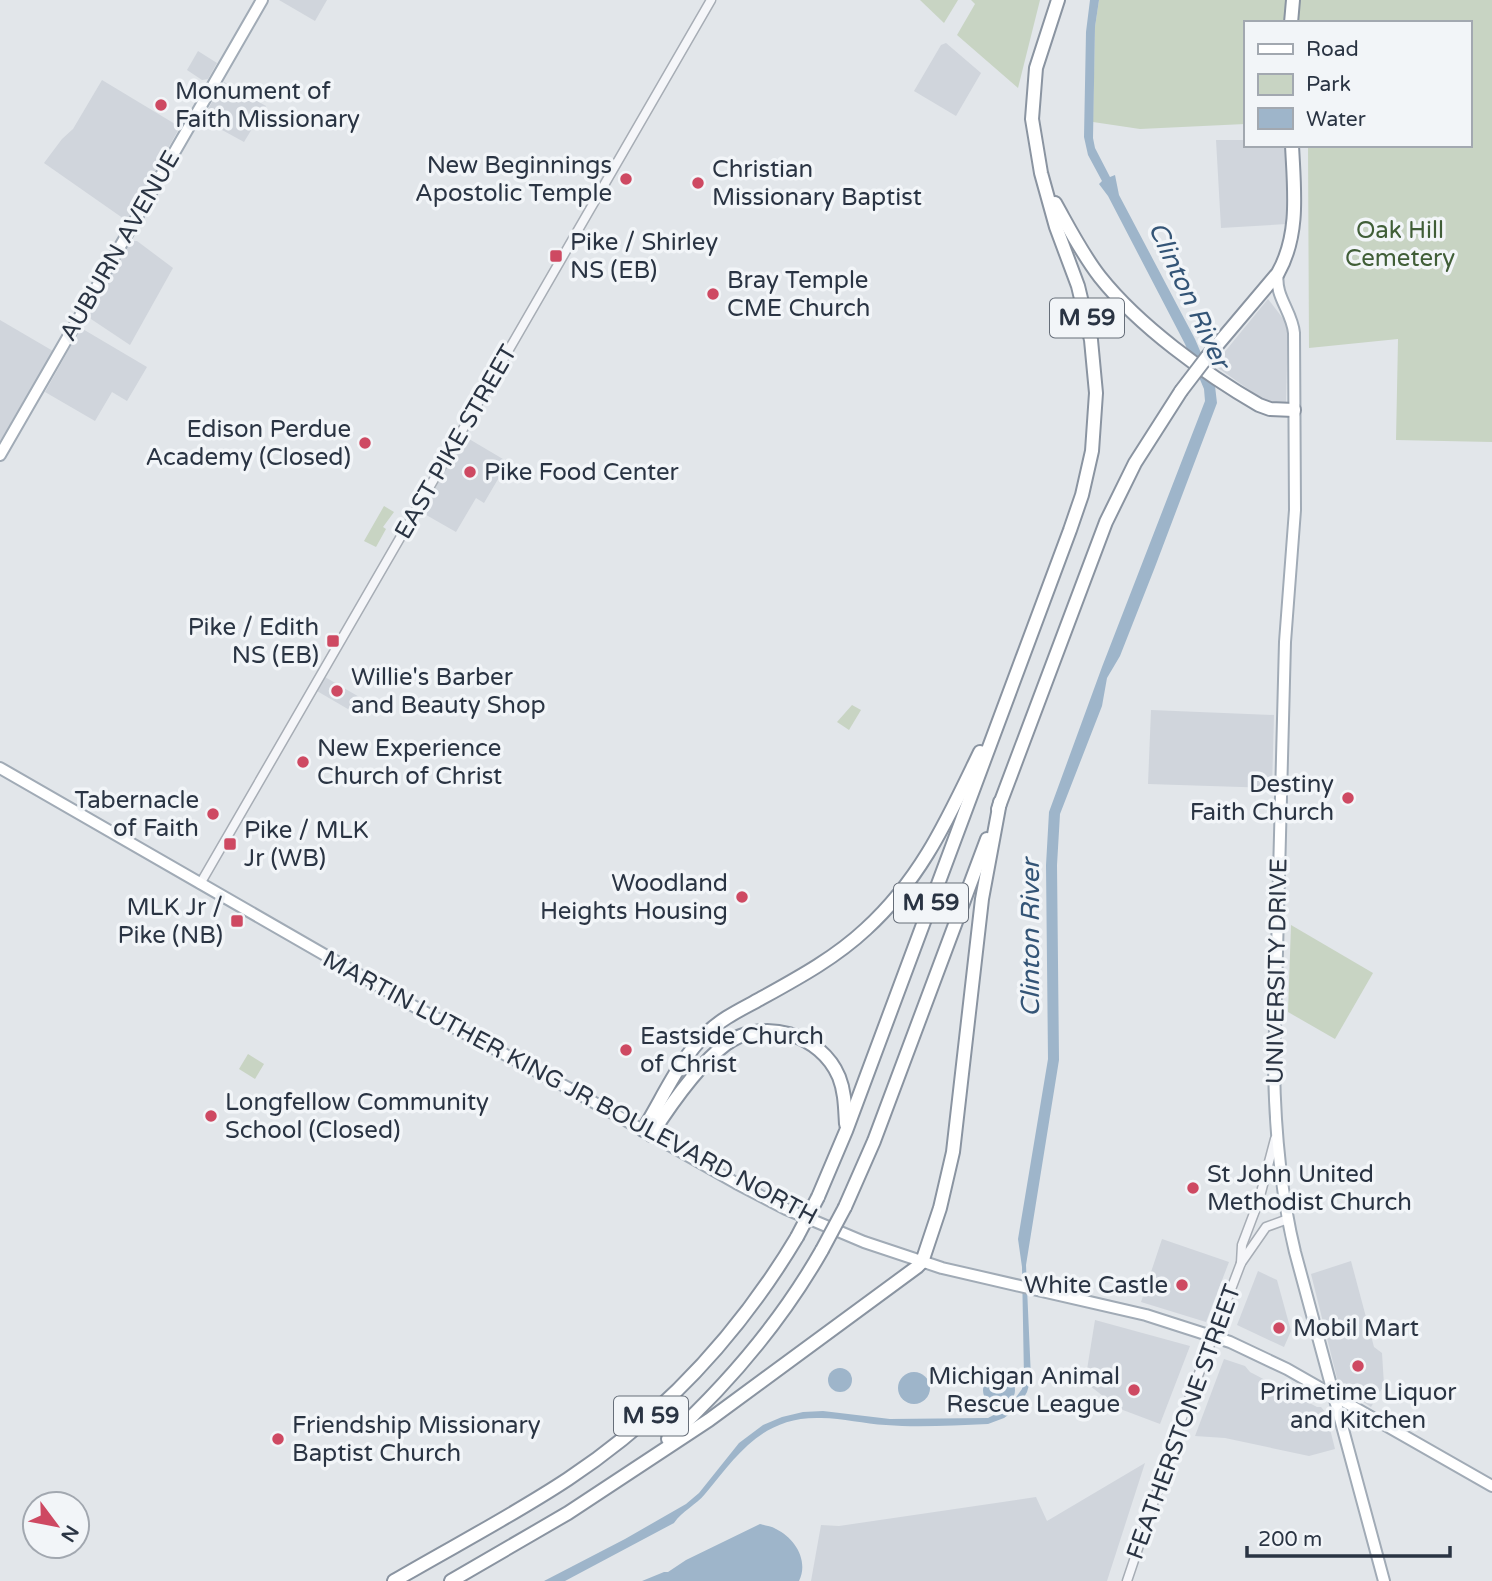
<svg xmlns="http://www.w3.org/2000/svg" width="1492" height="1581" font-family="'Varela Round',sans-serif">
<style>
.built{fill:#d0d5dc}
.green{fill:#c8d4c3}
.water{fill:#9eb5ca}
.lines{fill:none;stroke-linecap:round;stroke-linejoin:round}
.minor-casing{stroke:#a7adb5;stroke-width:11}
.major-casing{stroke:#a1abb6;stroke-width:14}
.highway-casing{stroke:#8a94a1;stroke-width:16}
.minor{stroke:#f5f6f9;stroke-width:8}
.major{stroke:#fff;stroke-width:10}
.highway{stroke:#fff;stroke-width:12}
.highway-bridge-casing{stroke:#8a94a1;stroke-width:16;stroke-linecap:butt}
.highway-bridge{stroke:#fff;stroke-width:12}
.poi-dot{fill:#ce4962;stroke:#f2f5f8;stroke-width:2.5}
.labels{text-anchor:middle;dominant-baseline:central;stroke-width:7;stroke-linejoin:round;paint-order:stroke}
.shield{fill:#f2f5f8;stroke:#666e79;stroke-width:2}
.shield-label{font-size:23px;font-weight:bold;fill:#2a3443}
.poi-label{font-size:24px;fill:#2a3443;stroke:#f2f5f8;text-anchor:start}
.park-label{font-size:24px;fill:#405e37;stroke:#f2f5f8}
.street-label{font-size:24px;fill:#2a3443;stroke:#f2f5f8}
.water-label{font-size:26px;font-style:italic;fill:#345577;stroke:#f2f5f8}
</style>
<rect width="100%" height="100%" fill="#e2e6ea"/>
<g class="built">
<polygon points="279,0 327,0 315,21"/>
<polygon points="946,43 981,73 956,116 914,91 941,45"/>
<polygon points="198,51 217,63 208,79 202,80 187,70"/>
<polygon points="102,80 180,127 127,221 44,163 62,139 73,129"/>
<polygon points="224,82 266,106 244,142 202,119"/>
<polygon points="1216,140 1245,140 1245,145 1285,145 1287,224 1221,228"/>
<polygon points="131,241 137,241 173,268 130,345 88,317"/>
<polygon points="1268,299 1288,325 1286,403 1265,401 1214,365"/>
<polygon points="0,320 53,351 0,441"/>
<polygon points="81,328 147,367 127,401 112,392 95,421 45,392"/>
<polygon points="464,436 508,462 484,503 476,498 456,532 421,512"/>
<polygon points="325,677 361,698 353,712 317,691"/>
<polygon points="1151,710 1274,715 1272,788 1148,784"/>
<polygon points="1162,1239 1229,1262 1206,1322 1141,1302"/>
<polygon points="1351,1261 1374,1347 1382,1353 1384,1385 1371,1407 1339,1386 1311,1274"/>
<polygon points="1258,1271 1277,1280 1291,1331 1284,1347 1237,1325"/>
<polygon points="1095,1320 1190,1346 1160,1424 1107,1404 1103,1396 1085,1382"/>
<polygon points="1224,1359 1245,1366 1250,1372 1317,1407 1321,1407 1326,1413 1335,1449 1309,1456 1225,1438 1195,1436"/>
<polygon points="1145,1463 1107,1581 811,1581 821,1525 839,1526 1036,1497 1047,1521"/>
</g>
<g class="green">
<polygon points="920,0 958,0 944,23"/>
<polygon points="971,0 1040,0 1018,88 957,35 975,4"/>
<polygon points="1099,0 1492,0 1492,442 1396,440 1398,339 1309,348 1308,145 1469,145 1469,23 1245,23 1245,124 1140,129 1093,122 1095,27"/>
<polygon points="384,506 394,512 383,527 386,529 376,547 364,541"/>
<polygon points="852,705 861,710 849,730 837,722"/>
<polygon points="1291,925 1373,973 1335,1039 1288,1012"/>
<polygon points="248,1054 264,1064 255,1079 239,1069"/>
</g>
<g class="water">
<path d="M1090,0H1099L1095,27L1093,138L1095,148L1110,177L1115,175L1119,195L1195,339L1215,386L1217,403L1155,567L1120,656L1107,678L1102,706L1060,814L1057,865L1059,1060L1026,1265L1031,1378L1027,1392L1018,1408L1004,1418L988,1424C955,1425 920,1428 886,1425C864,1424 843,1418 821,1418C763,1416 738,1454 705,1494C696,1505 682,1511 674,1523L565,1581H544L625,1539L686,1504L699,1493L739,1443L763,1425L782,1417L803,1412L823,1411L890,1419L988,1418L1009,1407L1022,1389L1024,1378L1022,1267L1018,1239L1048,1059L1046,865L1049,812L1102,667L1205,401L1204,389L1185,344L1108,196L1099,184L1102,181L1088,155L1084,137L1086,32Z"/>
<circle cx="840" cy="1380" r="12"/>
<circle cx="914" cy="1388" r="16"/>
<circle cx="999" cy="1390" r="16"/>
<path d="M760,1524C766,1526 771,1526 776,1529C795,1538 809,1561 799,1581H642L664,1572H668L686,1560Z"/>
</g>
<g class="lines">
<defs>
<g id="minor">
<polyline points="200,884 711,0"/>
<polyline points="1241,1263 1242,1245 1259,1200 1275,1139"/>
<polyline points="1127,1581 1182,1418 1241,1263 1266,1227 1288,1219"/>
</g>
<g id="major">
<path d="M1278,273C1274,296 1292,311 1294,333L1295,510L1285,642L1274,1067C1275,1130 1280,1190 1295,1252L1384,1581"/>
<polyline points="0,455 262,0"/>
<polyline points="0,768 417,1008 572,1090 736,1183 786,1209 864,1242 942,1268 1146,1315 1230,1342 1287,1369 1492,1486"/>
</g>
<g id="highway">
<polyline points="1291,23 1293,0"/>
<path d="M1055,203C1069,228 1082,254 1100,277C1139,326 1205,374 1259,405L1270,409L1294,410"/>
<path d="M1207,357L1278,273C1300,234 1294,189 1292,145"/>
<polyline points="998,809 1106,522 1135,463 1181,391"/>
<path d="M643,1130C663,1098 679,1059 707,1033C722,1018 742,1009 760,999C798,978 835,958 866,929C922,878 948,818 980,752"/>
<path d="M651,1135C669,1107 699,1064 726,1044C763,1017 821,1034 839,1077C845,1092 845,1108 846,1124"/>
<polyline points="818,1197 846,1131 1070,530 1082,495 1092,451 1096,393 1091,340 1078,286 1056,227 1041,173 1032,119 1036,68 1058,0"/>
<polyline points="845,1207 874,1141 987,839"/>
<path d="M668,1439C729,1383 781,1322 822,1250"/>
<path d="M394,1581C452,1547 512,1516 568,1479C663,1416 739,1334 797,1237"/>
<polyline points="451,1581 568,1513 709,1420 917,1267 922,1262 940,1208 953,1152 982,899 1000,802"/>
</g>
</defs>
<use href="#minor" class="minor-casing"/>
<use href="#major" class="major-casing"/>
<use href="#highway" class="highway-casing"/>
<use href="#minor" class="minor"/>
<use href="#major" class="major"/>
<use href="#highway" class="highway"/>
<defs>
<g id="highway-bridge">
<polyline points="1181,391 1207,357"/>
<polyline points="797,1237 818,1197"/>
<polyline points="822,1250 845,1207"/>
</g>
</defs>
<use href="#highway-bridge" class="highway-bridge-casing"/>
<use href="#highway-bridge" class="highway-bridge"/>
</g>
<g class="poi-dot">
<circle cx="161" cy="105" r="7"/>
<circle cx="626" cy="179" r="7"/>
<circle cx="698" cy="183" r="7"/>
<rect x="549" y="249" width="14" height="14" rx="3.5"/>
<circle cx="713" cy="294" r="7"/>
<circle cx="365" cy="443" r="7"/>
<circle cx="470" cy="472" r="7"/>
<rect x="326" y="634" width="14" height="14" rx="3.5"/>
<circle cx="337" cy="691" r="7"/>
<circle cx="303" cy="762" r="7"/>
<circle cx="1348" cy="798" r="7"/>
<circle cx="213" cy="814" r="7"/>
<rect x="223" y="837" width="14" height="14" rx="3.5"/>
<circle cx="742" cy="897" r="7"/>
<rect x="230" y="914" width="14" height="14" rx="3.5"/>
<circle cx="626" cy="1050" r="7"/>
<circle cx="211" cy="1116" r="7"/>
<circle cx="1193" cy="1188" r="7"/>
<circle cx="1182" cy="1285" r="7"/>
<circle cx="1279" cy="1328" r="7"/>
<circle cx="1358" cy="1366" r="7"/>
<circle cx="1134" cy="1390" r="7"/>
<circle cx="278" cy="1439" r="7"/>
</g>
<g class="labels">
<g class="shield">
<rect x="1050" y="298.5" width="74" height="39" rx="5"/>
<rect x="894" y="883.5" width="74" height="39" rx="5"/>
<rect x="614" y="1396.5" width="74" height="39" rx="5"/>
</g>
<g class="shield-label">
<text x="1087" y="318">M 59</text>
<text x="931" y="903">M 59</text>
<text x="651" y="1416">M 59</text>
</g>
<g class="poi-label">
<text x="175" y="91">Monument of<tspan x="175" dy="28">Faith Missionary</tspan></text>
<text x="612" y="165" text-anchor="end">New Beginnings<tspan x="612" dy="28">Apostolic Temple</tspan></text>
<text x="712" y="169">Christian<tspan x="712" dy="28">Missionary Baptist</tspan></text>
<text x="570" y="242">Pike / Shirley<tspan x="570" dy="28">NS (EB)</tspan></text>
<text x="727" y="280">Bray Temple<tspan x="727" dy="28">CME Church</tspan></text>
<text x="351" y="429" text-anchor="end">Edison Perdue<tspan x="351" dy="28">Academy (Closed)</tspan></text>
<text x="484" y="472">Pike Food Center</text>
<text x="319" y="627" text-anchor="end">Pike / Edith<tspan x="319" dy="28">NS (EB)</tspan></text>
<text x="351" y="677">Willie's Barber<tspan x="351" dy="28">and Beauty Shop</tspan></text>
<text x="317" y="748">New Experience<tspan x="317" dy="28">Church of Christ</tspan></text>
<text x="1334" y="784" text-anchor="end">Destiny<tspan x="1334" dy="28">Faith Church</tspan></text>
<text x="199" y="800" text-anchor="end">Tabernacle<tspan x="199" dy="28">of Faith</tspan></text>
<text x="244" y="830">Pike / MLK<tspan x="244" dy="28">Jr (WB)</tspan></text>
<text x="728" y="883" text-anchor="end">Woodland<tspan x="728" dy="28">Heights Housing</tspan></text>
<text x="223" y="907" text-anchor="end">MLK Jr /<tspan x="223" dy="28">Pike (NB)</tspan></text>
<text x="640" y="1036">Eastside Church<tspan x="640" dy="28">of Christ</tspan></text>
<text x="225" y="1102">Longfellow Community<tspan x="225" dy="28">School (Closed)</tspan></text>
<text x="1207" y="1174">St John United<tspan x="1207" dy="28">Methodist Church</tspan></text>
<text x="1168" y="1285" text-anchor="end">White Castle</text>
<text x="1293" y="1328">Mobil Mart</text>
<text x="1120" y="1376" text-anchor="end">Michigan Animal<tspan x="1120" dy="28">Rescue League</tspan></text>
<text x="1358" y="1392" text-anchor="middle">Primetime Liquor<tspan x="1358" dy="28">and Kitchen</tspan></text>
<text x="292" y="1425">Friendship Missionary<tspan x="292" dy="28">Baptist Church</tspan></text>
</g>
<g class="park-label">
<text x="1400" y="230">Oak Hill<tspan x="1400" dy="28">Cemetery</tspan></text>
</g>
<g class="street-label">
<text transform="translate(120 246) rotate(-60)">AUBURN AVENUE</text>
<text transform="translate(456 442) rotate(-60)">EAST PIKE STREET</text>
<text transform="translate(1277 971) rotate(-89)">UNIVERSITY DRIVE</text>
<text transform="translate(570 1088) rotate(28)">MARTIN LUTHER KING JR BOULEVARD NORTH</text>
<text transform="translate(1184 1422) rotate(-70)">FEATHERSTONE STREET</text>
</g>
<g class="water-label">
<text transform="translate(1189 295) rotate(65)">Clinton River</text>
<text transform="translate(1030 938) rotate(-90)">Clinton River</text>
</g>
</g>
<rect x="1244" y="21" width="228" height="126" fill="#f2f5f8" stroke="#a2a8b0" stroke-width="2"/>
<rect x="1258" y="44" width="35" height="10" fill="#ffffff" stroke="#a2a8b0" stroke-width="2"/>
<text x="1306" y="56" font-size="21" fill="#2a3443">Road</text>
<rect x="1258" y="74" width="35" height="21" fill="#c8d4c3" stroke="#a2a8b0" stroke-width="2"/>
<text x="1306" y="91" font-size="21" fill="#2a3443">Park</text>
<rect x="1258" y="108" width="35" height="21" fill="#9eb5ca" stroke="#a2a8b0" stroke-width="2"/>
<text x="1306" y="126" font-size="21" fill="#2a3443">Water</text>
<g transform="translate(56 1525) rotate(122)"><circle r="33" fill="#f2f5f8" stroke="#a2a8b0" stroke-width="2"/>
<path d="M0-5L12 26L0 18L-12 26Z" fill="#ce4962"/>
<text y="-10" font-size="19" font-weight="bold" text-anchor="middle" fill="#2a3443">N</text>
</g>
<path d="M1247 1546v10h203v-10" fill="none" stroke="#2a3443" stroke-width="3.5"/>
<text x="1258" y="1546" font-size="21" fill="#2a3443" stroke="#f2f5f8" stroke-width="5" paint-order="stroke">200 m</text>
</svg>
